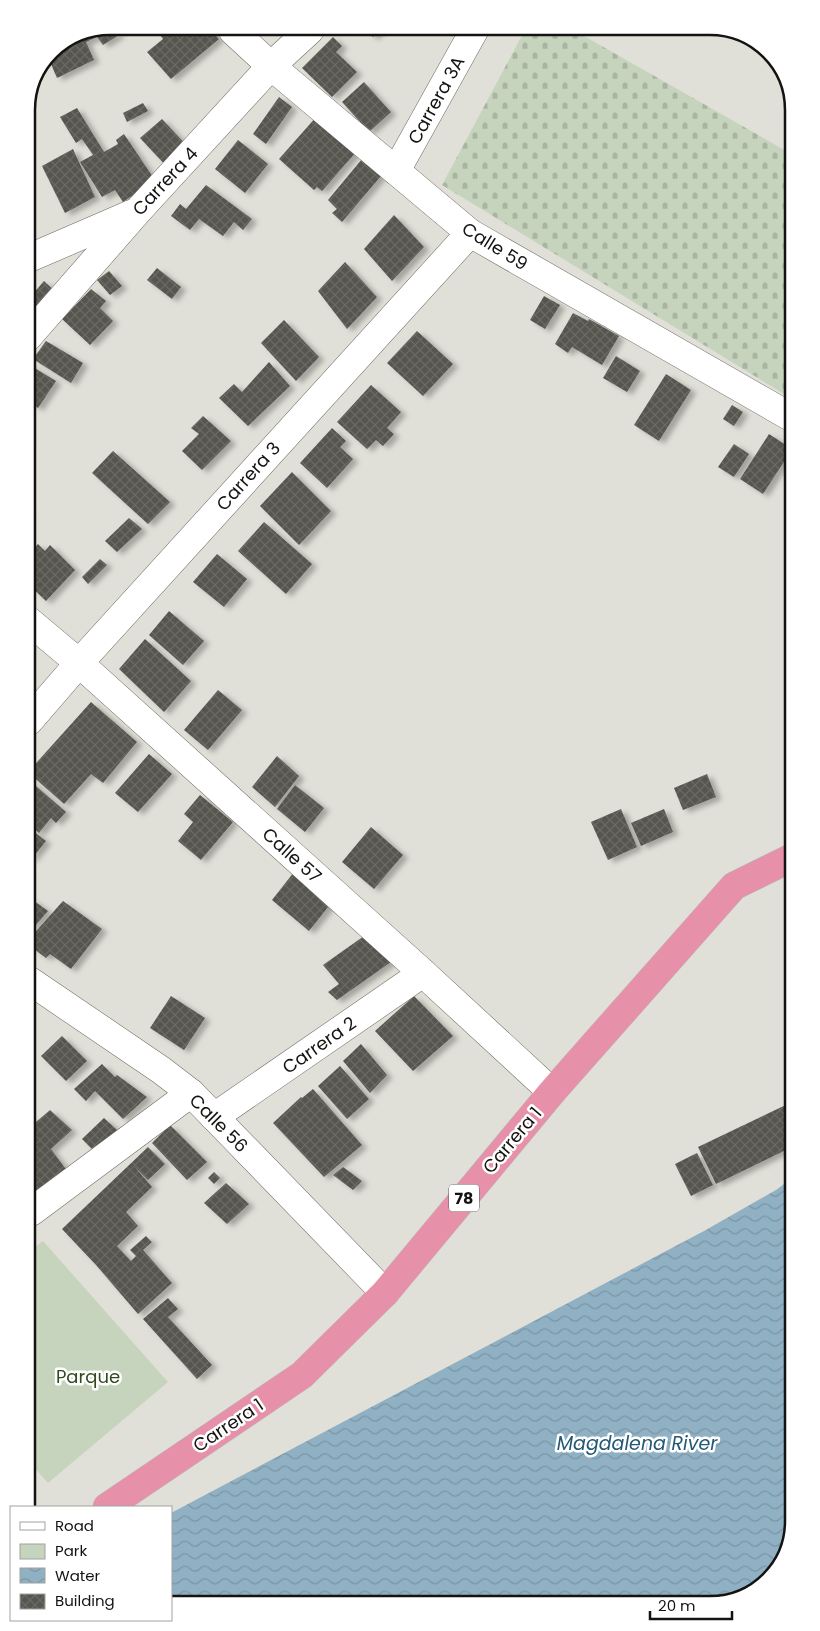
<svg xmlns="http://www.w3.org/2000/svg" width="820" height="1631" font-family="Poppins,sans-serif">
<style>
.cemetery{fill:url(#cemetery-stones)}
.park{fill:#c6d4be}
.water{fill:url(#water-waves)}
.building{fill:url(#building-cross-hatch);filter:url(#shadow)}
.lines{fill:none;stroke-linecap:round;stroke-linejoin:round}
.minor-casing{stroke:#6d6b65;stroke-width:29}
.tertiary-casing{stroke:#6d6b65;stroke-width:29}
.trunk-casing{stroke:#bdbdbc;stroke-width:29}
.minor{stroke:#fff;stroke-width:28}
.tertiary{stroke:#fff;stroke-width:28}
.trunk{stroke:#e690aa;stroke-width:28}
.labels{text-anchor:middle;dominant-baseline:central;stroke-width:5;stroke-linejoin:round;paint-order:stroke}
.shield{fill:#fff;stroke:#5a5a58;stroke-width:1}
.shield-label{font-size:16px;font-weight:bold;fill:#141311}
.street-label{font-size:18px;fill:#141311;stroke:#fff}
.park-label{font-size:18px;fill:#30491e;stroke:#fff}
.water-label{font-size:19px;font-style:italic;fill:#235977;stroke:#fff}
.rim{fill:none;stroke:#141311;stroke-width:2.5}
</style>
<defs>
<pattern id="cemetery-stones" width="16" height="16" patternUnits="userSpaceOnUse" patternTransform="scale(1.25)"><rect width="16" height="16" fill="#c6d4be"/><path d="M2 7V4a2 2 0 0 1 4 0v3zM10 15v-3a2 2 0 0 1 4 0v3z" fill="#a9b5a2"/></pattern>
<pattern id="water-waves" width="16" height="10" patternUnits="userSpaceOnUse" patternTransform="scale(1.25)"><rect width="16" height="10" fill="#90b0c3"/><path d="M0 5q4-4 8 0t8 0" fill="none" stroke="#7b96a6"/></pattern>
<pattern id="building-cross-hatch" width="8" height="8" patternUnits="userSpaceOnUse" patternTransform="scale(1.25)"><rect width="8" height="8" fill="#56554f"/><path d="M0 0l8 8M0 8l8-8" fill="none" stroke="#6a6964"/></pattern>
<filter id="shadow"><feDropShadow dx="5.5" dy="3" stdDeviation="2.5" flood-color="#0004"/></filter>
</defs>
<rect width="100%" height="100%" fill="#e1e0d8"/>
<polygon class="cemetery" points="526,28 570,28 788,152 789,397 442,185"/>
<polygon class="park" points="43,1241 168,1382 48,1483 32,1465 31,1250"/>
<polygon class="water" points="792,1178 794,1521 779,1568 742,1598 171,1604 171,1513 704,1231 776,1190"/>
<g class="building">
<polygon points="366,30 380,30 373,37"/>
<polygon points="212,31 219,39 171,79 147,52 163,39 158,32"/>
<polygon points="117,32 119,35 103,45 97,37 86,42 94,60 57,78 48,57 51,51 78,33"/>
<polygon points="333,37 342,46 336,52 357,72 332,97 302,68"/>
<polygon points="364,82 391,112 369,132 342,102"/>
<polygon points="279,97 292,107 266,144 253,134"/>
<polygon points="143,103 148,111 127,122 123,113"/>
<polygon points="77,108 104,152 118,144 116,140 124,134 155,180 123,202 115,190 102,197 80,162 93,155 82,139 76,143 60,117"/>
<polygon points="317,116 357,151 322,191 317,187 314,190 279,159"/>
<polygon points="162,119 190,149 168,168 140,138"/>
<polygon points="238,140 268,164 245,193 215,169"/>
<polygon points="73,149 95,197 65,213 42,166"/>
<polygon points="362,159 381,176 342,222 332,213 337,209 328,200"/>
<polygon points="206,185 252,219 243,230 234,222 223,236 199,219 190,230 171,216 180,204 186,209"/>
<polygon points="394,215 424,247 392,281 364,249"/>
<polygon points="345,262 377,297 347,329 318,291"/>
<polygon points="157,268 181,287 172,299 147,280"/>
<polygon points="109,271 122,286 110,295 97,280"/>
<polygon points="44,281 59,295 35,323 27,317 27,301"/>
<polygon points="91,289 106,301 100,308 113,321 90,345 62,319"/>
<polygon points="544,296 560,305 545,329 530,320"/>
<polygon points="573,313 588,321 589,319 619,336 602,365 572,347 568,353 555,344"/>
<polygon points="284,320 319,357 296,381 261,343"/>
<polygon points="417,331 453,364 423,396 387,363"/>
<polygon points="46,341 83,363 71,383 33,359"/>
<polygon points="616,356 640,371 627,392 603,378"/>
<polygon points="269,362 290,386 248,426 219,398 234,384 242,392"/>
<polygon points="28,364 56,381 38,408 28,402"/>
<polygon points="666,374 691,390 659,441 634,425"/>
<polygon points="371,385 401,412 387,428 394,434 383,446 376,440 367,449 337,422"/>
<polygon points="732,405 743,412 734,426 723,419"/>
<polygon points="203,416 231,441 202,470 182,451 199,434 191,428"/>
<polygon points="332,428 346,441 340,447 353,459 327,488 300,463"/>
<polygon points="769,434 789,447 789,454 763,494 740,479"/>
<polygon points="734,444 749,454 734,477 718,467"/>
<polygon points="113,451 170,502 148,524 92,473"/>
<polygon points="292,472 331,511 299,545 260,506"/>
<polygon points="129,518 142,529 117,552 105,541"/>
<polygon points="264,522 312,564 286,594 238,551"/>
<polygon points="38,544 45,551 50,545 75,570 46,601 28,584 28,554"/>
<polygon points="217,554 247,579 224,607 193,582"/>
<polygon points="100,559 107,565 88,584 82,577"/>
<polygon points="169,611 204,641 183,665 149,635"/>
<polygon points="145,639 191,681 164,712 119,669"/>
<polygon points="218,690 242,710 208,750 184,730"/>
<polygon points="91,702 137,742 103,783 91,774 64,804 29,773 29,771"/>
<polygon points="149,754 172,774 138,812 115,793"/>
<polygon points="277,756 299,776 275,807 252,787"/>
<polygon points="707,774 716,797 683,810 674,788"/>
<polygon points="29,780 66,812 56,823 51,818 39,833 29,824"/>
<polygon points="295,785 324,808 305,832 277,809"/>
<polygon points="200,795 233,822 201,860 178,841 193,822 184,814"/>
<polygon points="621,809 637,847 608,860 591,822"/>
<polygon points="664,809 673,832 641,846 631,823"/>
<polygon points="371,827 403,855 374,889 342,862"/>
<polygon points="29,828 46,841 30,861"/>
<polygon points="294,872 332,902 309,931 272,900"/>
<polygon points="30,898 48,911 30,932"/>
<polygon points="63,901 102,929 71,969 50,954 46,958 30,946 30,938"/>
<polygon points="364,936 391,962 337,1000 328,992 339,984 323,965"/>
<polygon points="171,996 205,1018 184,1050 150,1028"/>
<polygon points="414,996 453,1036 413,1071 375,1031"/>
<polygon points="62,1036 87,1061 66,1081 41,1056"/>
<polygon points="361,1044 387,1075 370,1093 343,1061"/>
<polygon points="102,1064 115,1077 117,1075 147,1097 123,1119 95,1091 86,1101 74,1089"/>
<polygon points="340,1066 369,1099 347,1119 318,1086"/>
<polygon points="313,1089 362,1145 324,1177 273,1123 301,1097 302,1098"/>
<polygon points="792,1102 792,1147 716,1184 698,1147"/>
<polygon points="50,1110 72,1130 51,1149 68,1172 38,1198 31,1189 31,1116 36,1122"/>
<polygon points="104,1118 117,1130 94,1151 82,1139"/>
<polygon points="170,1125 207,1162 187,1180 152,1143"/>
<polygon points="148,1147 165,1164 148,1180 134,1166 152,1187 126,1212 138,1226 117,1246 131,1261 136,1256 130,1250 146,1236 152,1242 143,1250 172,1283 138,1314 96,1265 62,1229"/>
<polygon points="697,1153 713,1185 691,1196 675,1164"/>
<polygon points="343,1167 362,1181 353,1190 333,1175"/>
<polygon points="214,1172 220,1178 214,1184 208,1178"/>
<polygon points="226,1183 249,1204 227,1224 204,1203"/>
<polygon points="168,1298 178,1309 168,1317 212,1365 197,1379 143,1319"/>
</g>
<g class="lines">
<defs>
<g id="minor">
<polyline points="396,171 475,29"/>
<polyline points="27,259 131,214"/>
<polyline points="27,338 137,212 271,66 310,30"/>
<polyline points="29,621 79,663 423,973 552,1092"/>
<polyline points="29,721 79,663 470,233"/>
<polyline points="30,981 161,1070 191,1093 385,1293"/>
<polyline points="214,1117 423,973"/>
<polyline points="31,1212 191,1093"/>
</g>
<polyline id="tertiary" points="233,31 271,66 470,233 789,416"/>
<polyline id="trunk" points="107,1507 302,1375 385,1293 552,1092 734,886 791,858"/>
</defs>
<use href="#minor" class="minor-casing"/>
<use href="#tertiary" class="tertiary-casing"/>
<use href="#trunk" class="trunk-casing"/>
<use href="#minor" class="minor"/>
<use href="#tertiary" class="tertiary"/>
<use href="#trunk" class="trunk"/>
</g>
<g class="labels">
<rect class="shield" x="449" y="1184.5" width="30" height="27" rx="4"/>
<g class="shield-label">
<text x="464" y="1198">78</text>
</g>
<g class="street-label">
<text transform="translate(436 100) rotate(-61)">Carrera 3A</text>
<text transform="translate(165 181) rotate(-47)">Carrera 4</text>
<text transform="translate(495 246) rotate(32)">Calle 59</text>
<text transform="translate(248 476) rotate(-48)">Carrera 3</text>
<text transform="translate(292 855) rotate(42)">Calle 57</text>
<text transform="translate(319 1045) rotate(-35)">Carrera 2</text>
<text transform="translate(219 1123) rotate(45)">Calle 56</text>
<text transform="translate(512 1140) rotate(-50)">Carrera 1</text>
<text transform="translate(228 1425) rotate(-34)">Carrera 1</text>
</g>
<g class="park-label">
<text x="88" y="1376">Parque</text>
</g>
<g class="water-label">
<text x="637" y="1443">Magdalena River</text>
</g>
</g>
<path d="M0 0H820V1631H0ZM110 35H710A75 75 0 0 1 785 110V1521A75 75 0 0 1 710 1596H110A75 75 0 0 1 35 1521V110A75 75 0 0 1 110 35Z" fill="#fff" fill-rule="evenodd"/>
<path class="rim" d="M110 35H710A75 75 0 0 1 785 110V1521A75 75 0 0 1 710 1596H110A75 75 0 0 1 35 1521V110A75 75 0 0 1 110 35Z"/>
<rect x="10" y="1506" width="162" height="115" fill="#ffffff" stroke="#a1a1a0"/>
<rect x="20" y="1522" width="25" height="8" fill="#ffffff" stroke="#a1a1a0"/>
<text x="55" y="1531" font-size="15" fill="#141311">Road</text>
<rect x="20" y="1544" width="25" height="15" fill="#c6d4be" stroke="#a1a1a0"/>
<text x="55" y="1556" font-size="15" fill="#141311">Park</text>
<rect x="20" y="1568" width="25" height="15" fill="url(#water-waves)" stroke="#a1a1a0"/>
<text x="55" y="1581" font-size="15" fill="#141311">Water</text>
<rect x="20" y="1594" width="25" height="15" fill="url(#building-cross-hatch)" stroke="#a1a1a0"/>
<text x="55" y="1606" font-size="15" fill="#141311">Building</text>
<path d="M650 1611v8h82v-8" fill="none" stroke="#141311" stroke-width="2.5"/>
<text x="658" y="1611" font-size="15" fill="#141311" stroke="#ffffff" stroke-width="4" paint-order="stroke">20 m</text>
</svg>
